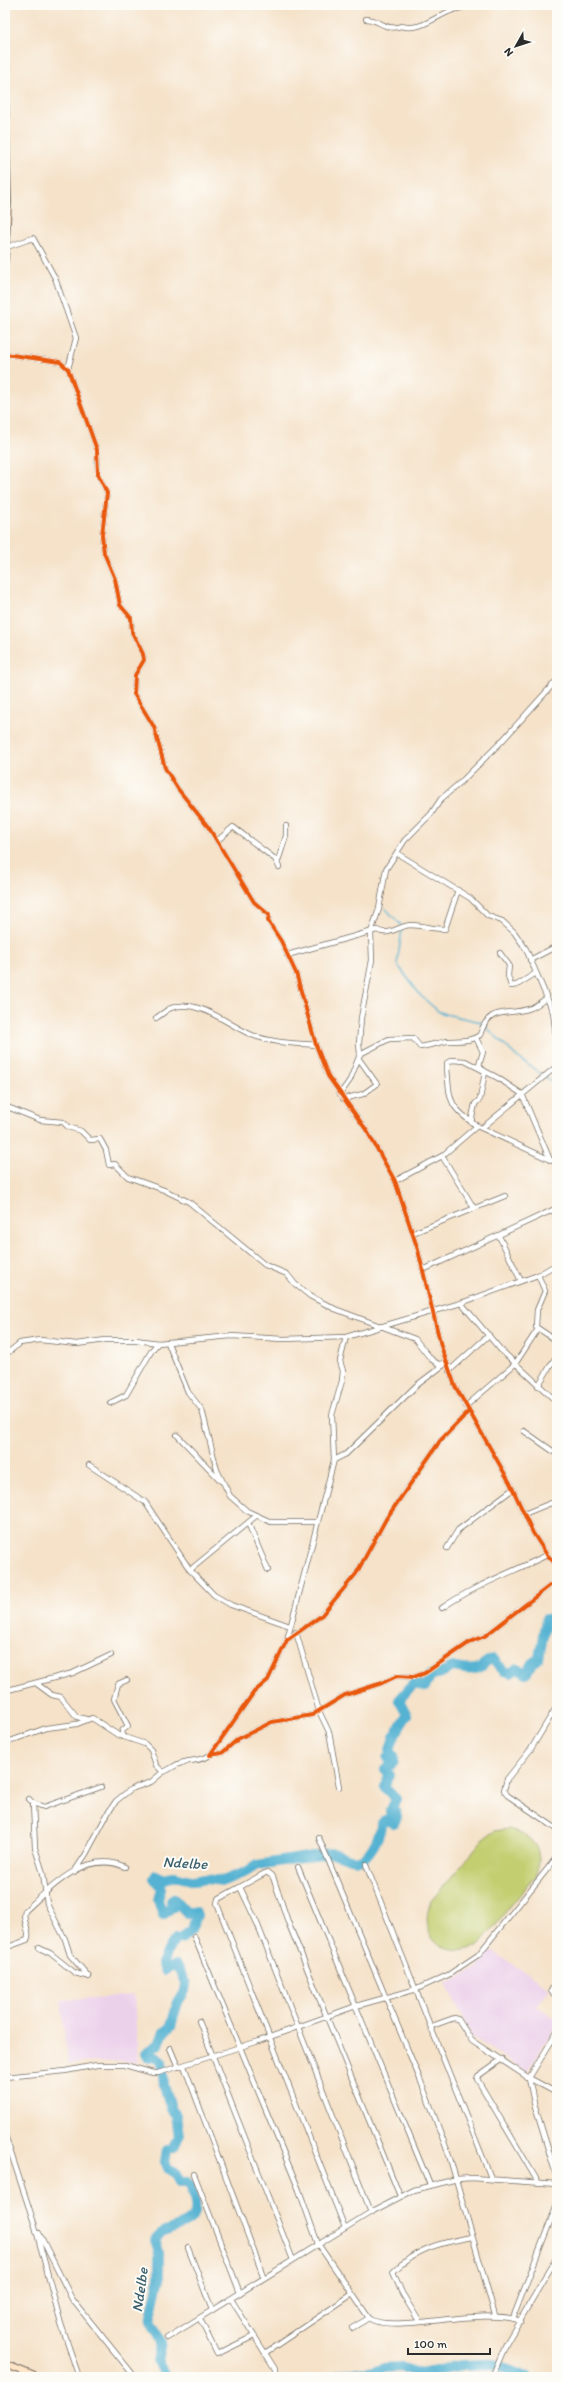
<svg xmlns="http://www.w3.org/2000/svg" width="562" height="2382" font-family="Itim,sans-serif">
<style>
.built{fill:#ecd1eb}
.green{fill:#c2ce70;stroke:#767c4e}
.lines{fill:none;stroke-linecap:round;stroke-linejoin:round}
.stream{stroke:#54b2d2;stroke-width:1.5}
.river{stroke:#54b2d2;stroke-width:10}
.street-casing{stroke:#726b62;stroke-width:6}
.secondary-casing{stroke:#726b62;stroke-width:8}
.street{stroke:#fff;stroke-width:4.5}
.secondary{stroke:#ffe4c6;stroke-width:6}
.cycleway-casing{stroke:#fdfcf7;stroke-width:6}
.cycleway{stroke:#e8590c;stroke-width:4}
.labels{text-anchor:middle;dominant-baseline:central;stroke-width:4;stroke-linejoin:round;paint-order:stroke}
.water-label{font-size:15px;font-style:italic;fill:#3b616e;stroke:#fdfcf7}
</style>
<rect width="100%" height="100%" fill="#fdfcf7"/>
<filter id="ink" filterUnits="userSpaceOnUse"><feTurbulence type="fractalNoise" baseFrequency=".025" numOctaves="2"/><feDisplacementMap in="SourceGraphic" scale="8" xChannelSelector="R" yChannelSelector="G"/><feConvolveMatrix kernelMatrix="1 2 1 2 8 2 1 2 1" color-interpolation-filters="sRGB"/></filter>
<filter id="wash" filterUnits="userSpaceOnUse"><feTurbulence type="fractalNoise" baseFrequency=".012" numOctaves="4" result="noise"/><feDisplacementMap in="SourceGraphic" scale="16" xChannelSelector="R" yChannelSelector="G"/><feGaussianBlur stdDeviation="0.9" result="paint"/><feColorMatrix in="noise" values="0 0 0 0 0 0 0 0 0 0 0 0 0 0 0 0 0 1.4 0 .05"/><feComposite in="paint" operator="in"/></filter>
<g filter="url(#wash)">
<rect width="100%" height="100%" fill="#f5e2c9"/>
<g class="built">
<polygon points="491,1950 549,1988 537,2006 557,2020 557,2024 527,2072 472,2037 446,1983 476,1969"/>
<polygon points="134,1995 138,2061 67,2063 61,2000"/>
</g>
<path class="green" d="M508,1829C533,1835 546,1851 535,1876L478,1946C443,1961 417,1937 431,1901L484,1838L495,1831Z"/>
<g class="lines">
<g class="stream">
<polyline points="385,908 401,925"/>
<polyline points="402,929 397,964 421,996 438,1011 445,1014 481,1022 517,1057 557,1085"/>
</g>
<g class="river">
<path d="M165,2377L157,2361L161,2342L150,2321L159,2281V2252L155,2240C166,2221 202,2235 193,2197C191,2191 193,2187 188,2182H180L175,2173L168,2169L165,2163L167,2150L174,2147L179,2136L176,2115L171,2109L164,2085L162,2062L156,2057L149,2058L146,2053L159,2044L164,2032L171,2026L178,2002L185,1991L186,1984L176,1965L165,1970L162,1964C166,1956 169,1945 176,1939H181L191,1930L197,1915L195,1912L188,1914L174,1899L171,1901L172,1907L163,1915L158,1900L161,1888L154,1878L156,1875L165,1879L175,1876L194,1881L205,1879L223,1881L246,1872L257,1865L320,1855C341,1848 346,1864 363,1859C372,1851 381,1835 381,1823L385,1820L394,1823L397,1817L396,1812L392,1814L390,1812L396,1799L384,1787L390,1775L385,1770L394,1762V1760L388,1758L394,1756L390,1750L394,1737L407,1715L399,1700L414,1683L425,1687L431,1675L441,1673L453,1667C461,1669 475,1672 482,1666C486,1662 486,1661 493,1659L504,1671L511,1673L517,1668L526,1674L532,1663L539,1658L546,1619L557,1618"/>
<polyline points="332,2377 350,2372 366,2373 382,2368 403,2367 420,2373 463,2365 485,2364 497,2366 528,2377"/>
<polyline points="553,2377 557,2376"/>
</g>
</g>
</g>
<g filter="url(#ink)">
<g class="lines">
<defs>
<g id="street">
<path d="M366,19C379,19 387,32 401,26C419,31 432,19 448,12C455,8 464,8 472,5"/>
<polyline points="7,244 7,247 33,238 55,278 76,338 68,369"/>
<polyline points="5,354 60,362 68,369 97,450 98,474 107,493 102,535 104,553 115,579 120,605 131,618 132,632 143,654 144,660 135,675 134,694 154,727 165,768 178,789 209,828 254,902 269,915 268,921 281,941 296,973 316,1045 328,1076 367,1131 395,1181 418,1250 441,1346 455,1386 510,1483 533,1533 547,1555 557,1565"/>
<polyline points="217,841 233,827 275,859 279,867"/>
<polyline points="398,854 470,898 488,916 502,921 514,932 526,949 553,1012 557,1045"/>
<polyline points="278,861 286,836 286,826"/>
<polyline points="500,953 509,965 508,976 511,986 517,985 536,973"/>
<path d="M287,955L377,930C389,937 398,926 410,925C421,925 433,929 445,929L458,890"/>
<polyline points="530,960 557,946"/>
<path d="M156,1018C161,1015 166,1010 171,1008C199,998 228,1025 252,1035C272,1043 294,1043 316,1045"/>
<path d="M360,1054L389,1039L413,1038L420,1047C429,1046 441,1042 448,1041C460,1040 470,1042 480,1035C489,1004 508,1017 531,1008C536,1006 542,1001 547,998"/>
<polyline points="340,1094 350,1080 360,1054 359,1044 361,1018 372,960 371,932 379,909 386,869 405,840 431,814 441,799 462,781 502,741 557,680"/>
<polyline points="343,1099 363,1094 377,1084 359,1059"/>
<polyline points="5,1106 40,1120 63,1122 68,1127 81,1131 90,1140 100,1139 106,1150 109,1165 115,1164 128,1177 164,1190 189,1202 265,1265 287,1274 295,1284 310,1296 335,1309 415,1339 431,1359 438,1364 447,1363"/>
<polyline points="471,1122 475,1104 480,1099 485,1072 479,1065 483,1052 476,1038"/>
<path d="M477,1126C448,1106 450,1101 447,1068V1063L452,1060L465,1061L498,1078L522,1094L550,1160"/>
<polyline points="482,1128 557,1066"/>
<polyline points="442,1156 474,1208"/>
<polyline points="395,1181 442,1156 477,1126 557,1163"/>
<polyline points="413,1233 505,1196"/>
<polyline points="499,1236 521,1281"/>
<polyline points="423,1270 557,1208"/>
<polyline points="538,1275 545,1291 537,1310 536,1327 557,1341"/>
<polyline points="461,1303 500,1349 557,1402"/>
<polyline points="168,1343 188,1392 202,1410 217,1470 230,1496 247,1511 271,1522 316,1522"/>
<polyline points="5,1355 20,1343 40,1340 77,1344 105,1340 136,1340 158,1343 231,1336 283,1339 346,1337 461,1303 538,1275 557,1264"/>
<polyline points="449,1371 489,1335"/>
<polyline points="538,1386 557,1355"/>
<polyline points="110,1403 126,1395 152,1350 158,1343"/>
<polyline points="466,1406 515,1364 538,1329"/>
<polyline points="469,1411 440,1441 386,1519 356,1574 321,1616 287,1640 268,1680 254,1692 210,1755 222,1753 238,1739 272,1722 312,1715 345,1695 382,1683 397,1676 414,1677 425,1673 470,1642 485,1636 557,1580"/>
<polyline points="524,1431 557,1454"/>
<polyline points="177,1435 221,1481"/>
<polyline points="334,1460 332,1415 342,1381 343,1371 340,1361 346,1337"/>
<polyline points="89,1465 145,1502 190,1570 214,1595 231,1605 290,1626"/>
<polyline points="524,1514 551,1503 557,1505"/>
<polyline points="248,1523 268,1570"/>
<polyline points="447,1548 458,1530 513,1489"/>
<polyline points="190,1570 256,1516"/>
<path d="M442,1608C475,1585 511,1573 547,1555"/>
<polyline points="296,1632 319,1711 329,1732 339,1787"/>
<polyline points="287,1640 334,1460 346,1454 417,1385 445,1364"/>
<polyline points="5,1684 8,1690 73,1673 111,1655"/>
<polyline points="37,1684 52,1695 61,1697 77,1717 86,1719"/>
<polyline points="557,1706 531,1749 507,1779 504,1790 507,1795 557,1829"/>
<polyline points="123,1737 122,1731 128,1726 114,1699 118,1684 127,1680"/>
<path d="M5,1743L46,1728L77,1724L92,1718L118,1735L145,1744L151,1750L156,1765L163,1772C170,1770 174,1765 181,1763C190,1760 202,1761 210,1755"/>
<polyline points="29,1799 33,1803 35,1848 43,1873 47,1904 65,1939 70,1955 89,1977"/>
<polyline points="33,1803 44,1807 101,1787"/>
<polyline points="319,1838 420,2079 449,2155 495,2315"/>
<polyline points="366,1865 491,2178"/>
<polyline points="298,1867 430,2185"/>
<polyline points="74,1872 86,1854 108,1813 116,1801 131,1789 151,1782 163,1772"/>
<polyline points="240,1887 257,1923 371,2212"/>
<polyline points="194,1936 299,2190 318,2244 369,2318"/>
<path d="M5,1948L27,1940C32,1931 21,1921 25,1911C51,1887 87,1849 125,1867"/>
<polyline points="39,1948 50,1953 75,1973 86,1976"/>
<polyline points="557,1980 551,1991 557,1997"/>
<polyline points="199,2021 293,2260"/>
<polyline points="432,2026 454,2018 458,2019 472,2041 529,2078 534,2103 557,2178"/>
<polyline points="557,2032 529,2078 557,2093"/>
<polyline points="170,2048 178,2067"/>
<polyline points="502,2059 478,2076 477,2079 538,2182"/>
<polyline points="184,2066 264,2278"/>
<polyline points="5,2077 65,2071 97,2065 125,2065 153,2073 158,2073 256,2042 356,2006 417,1989 448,1975 478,1955 557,1857"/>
<polyline points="5,2135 35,2226 61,2324 79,2377"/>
<polyline points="194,2174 240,2293"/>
<polyline points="345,2228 217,1904 218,1899 267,1872 273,1877 288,1922 400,2196"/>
<polyline points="39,2233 72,2299 135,2377"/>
<polyline points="188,2248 212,2310"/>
<polyline points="231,2299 265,2353 351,2295"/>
<polyline points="513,2318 557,2204"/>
<polyline points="200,2319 217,2354 254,2336"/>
<path d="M419,2321L402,2293L393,2272C417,2248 439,2243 472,2237"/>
<path d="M352,2328L369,2318C390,2335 483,2306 521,2321"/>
<polyline points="167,2338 371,2212 414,2190 457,2179 472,2178 557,2184"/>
<polyline points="265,2353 275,2369 275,2377"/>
<polyline points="492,2377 506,2344 557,2257"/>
</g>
<g id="secondary">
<polyline points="5,49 5,67"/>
<polyline points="5,100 8,202 5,260"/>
<polyline points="5,2364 37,2377"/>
</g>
</defs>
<use href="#street" class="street-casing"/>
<use href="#secondary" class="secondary-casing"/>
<use href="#street" class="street"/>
<use href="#secondary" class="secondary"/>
<defs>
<g id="cycleway">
<polyline points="5,354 60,362 68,369 97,450 98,474 107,493 102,535 104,553 115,579 120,605 131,618 132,632 143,654 144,660 135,675 134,694 154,727 165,768 178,789 209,828 254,902 269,915 268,921 281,941 296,973 316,1045 328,1076 367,1131 395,1181 418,1250 441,1346 455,1386 510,1483 533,1533 547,1555 557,1565"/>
<polyline points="469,1411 440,1441 386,1519 356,1574 321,1616 287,1640 268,1680 254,1692 210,1755 222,1753 238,1739 272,1722 312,1715 345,1695 382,1683 397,1676 414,1677 425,1673 470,1642 485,1636 557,1580"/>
</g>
</defs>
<use href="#cycleway" class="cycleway-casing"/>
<use href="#cycleway" class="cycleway"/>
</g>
</g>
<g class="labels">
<g class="water-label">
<text transform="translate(185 1863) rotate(3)">Ndelbe</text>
<text transform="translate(140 2290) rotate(-82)">Ndelbe</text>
</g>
</g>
<rect width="562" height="2382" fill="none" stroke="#fdfcf7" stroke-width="20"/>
<g transform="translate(516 46) rotate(231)" stroke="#fdfcf7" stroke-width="3" paint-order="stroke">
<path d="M0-3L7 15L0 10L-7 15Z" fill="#2b2b2b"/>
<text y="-6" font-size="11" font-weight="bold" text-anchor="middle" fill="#2b2b2b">N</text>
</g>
<path d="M408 2348v6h82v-6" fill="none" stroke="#2b2b2b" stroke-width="2"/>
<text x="414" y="2348" font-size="12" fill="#2b2b2b" stroke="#fdfcf7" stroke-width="3" paint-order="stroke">100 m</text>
</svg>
